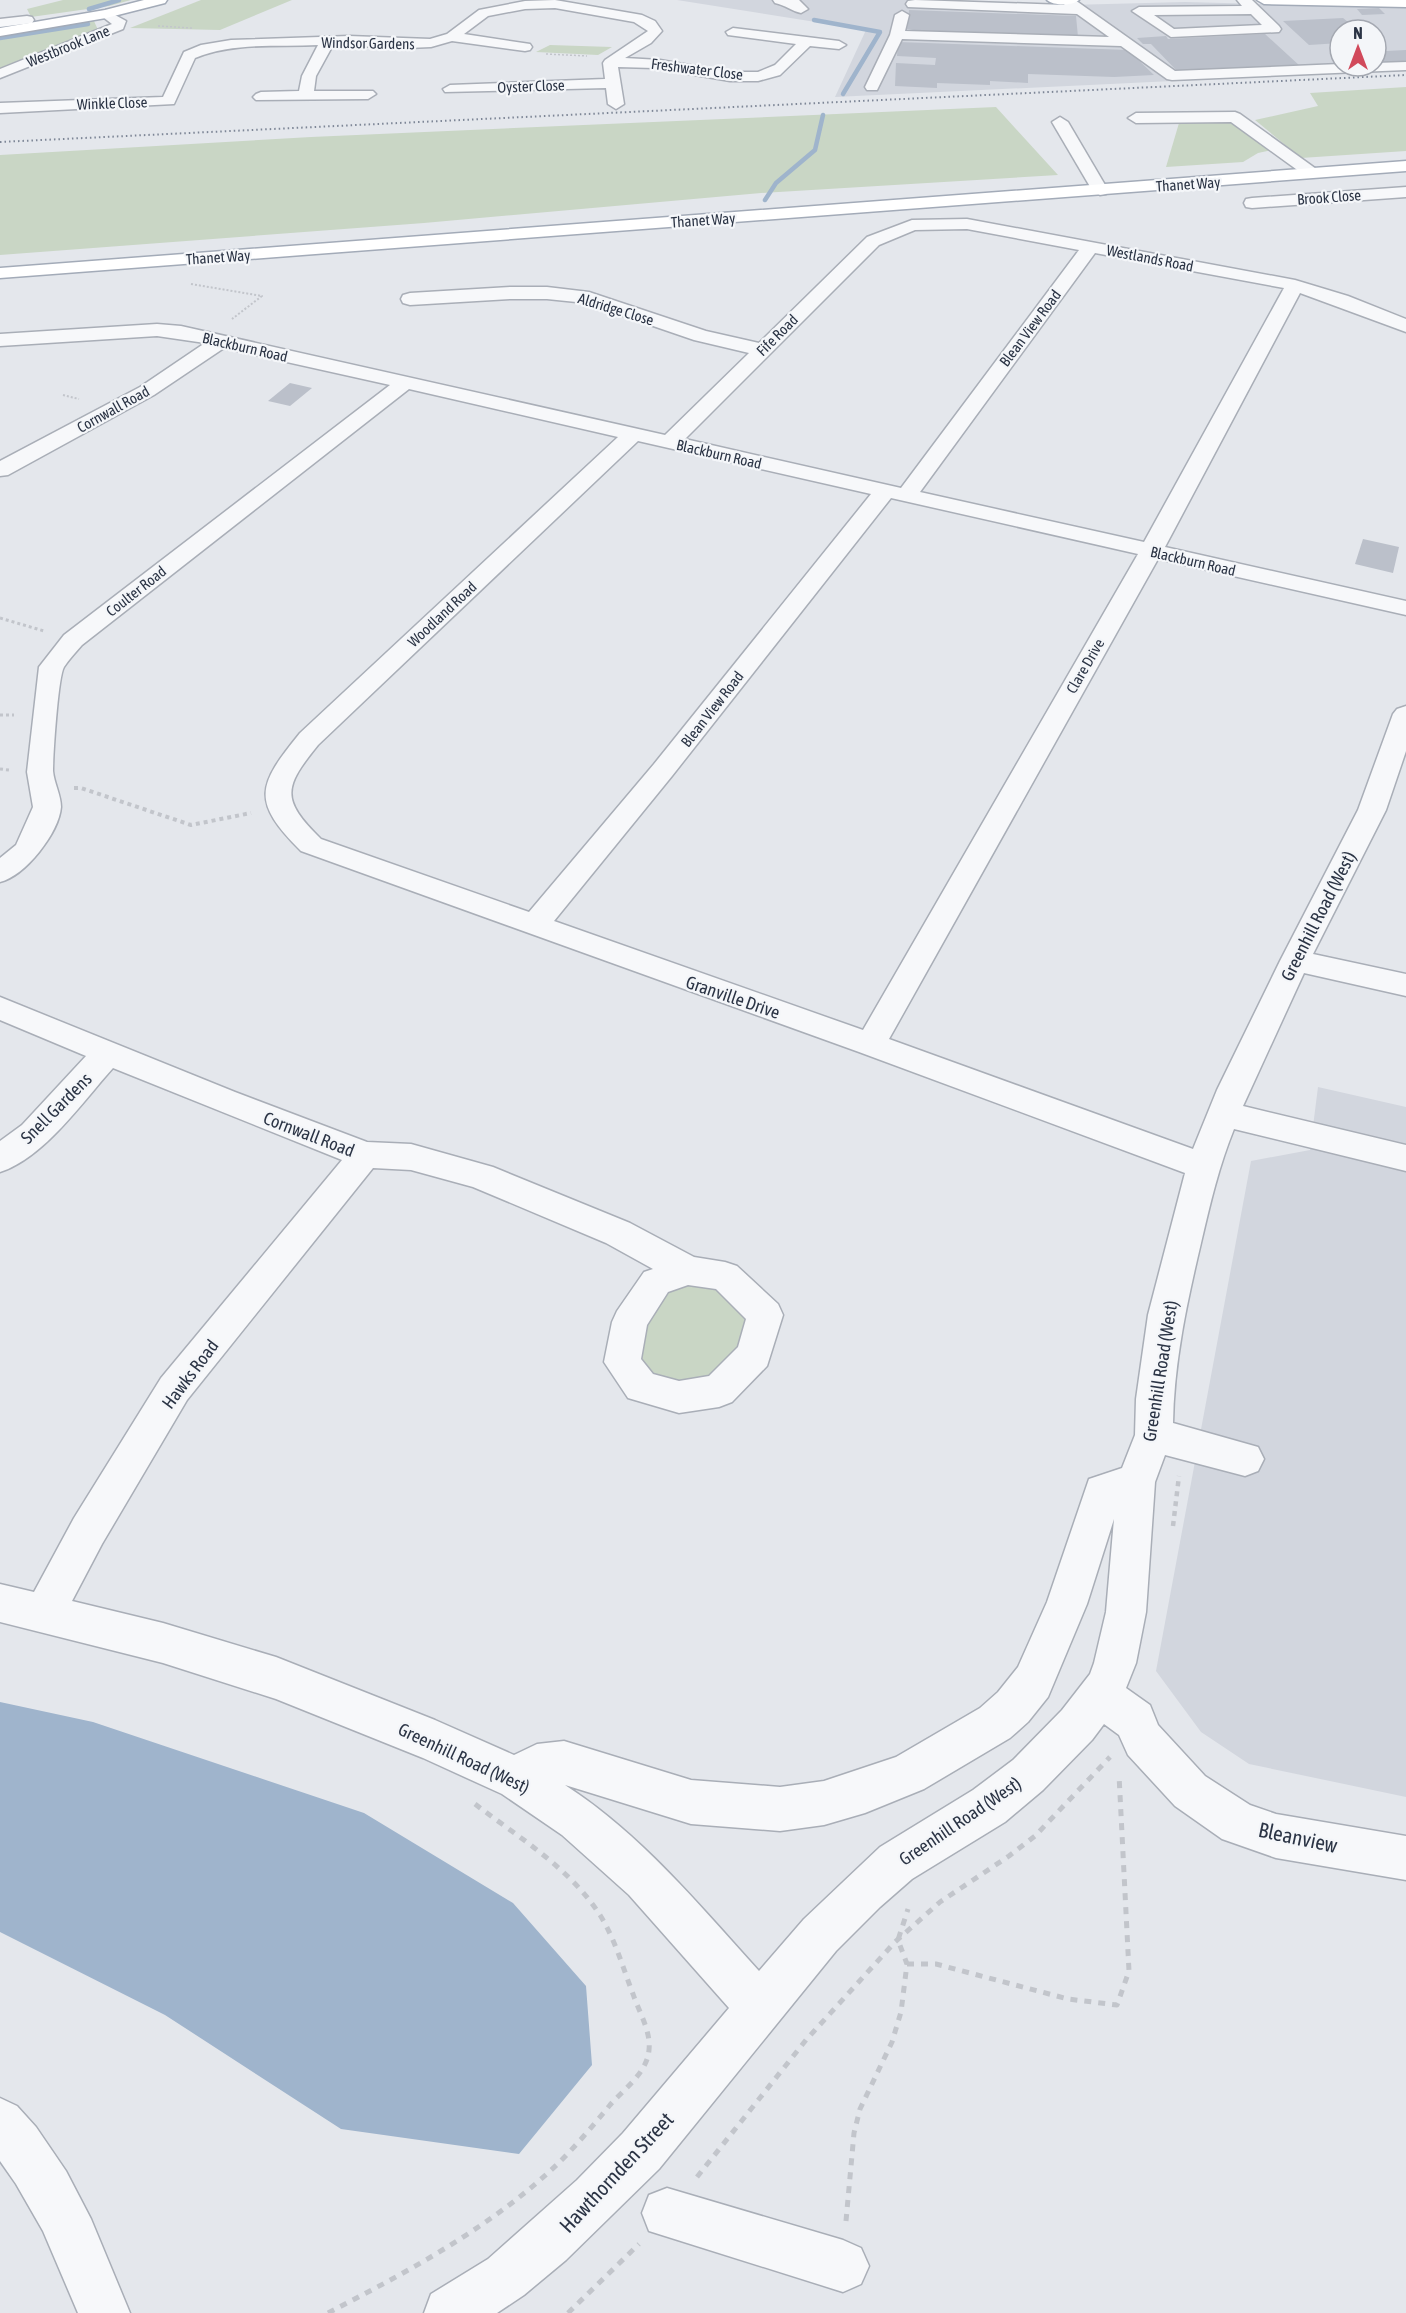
<svg xmlns="http://www.w3.org/2000/svg" width="1406" height="2313" font-family="'Asap Condensed',sans-serif">
<style>
.built{fill:#d2d6de;fill-rule:evenodd}
.green{fill:#c9d6c5}
.water{fill:#9fb4cc}
.lines{fill:none;stroke-linecap:round;stroke-linejoin:round}
.stream{stroke:#9fb4cc;stroke-width:4.5}
.building{fill:#bbc0ca}
.minor-casing{stroke:#a9aeb7;stroke-width:3}
.major-casing{stroke:#a3abb8;stroke-width:3}
.path-far5{stroke:#c2c5cb;stroke-width:1.5;stroke-dasharray:2 2;stroke-linecap:butt}
.path-far4{stroke:#c2c5cb;stroke-width:2;stroke-dasharray:2 2;stroke-linecap:butt}
.path-far3{stroke:#c2c5cb;stroke-width:3;stroke-dasharray:3 3;stroke-linecap:butt}
.path-far2{stroke:#c2c5cb;stroke-width:4;stroke-dasharray:4 4;stroke-linecap:butt}
.path-far1{stroke:#c2c5cb;stroke-width:4.5;stroke-dasharray:5 5;stroke-linecap:butt}
.path{stroke:#c2c5cb;stroke-width:5;stroke-dasharray:7 7;stroke-linecap:butt}
.minor{fill:#f7f8fa;fill-rule:evenodd}
.major{fill:#fff;fill-rule:evenodd}
.rail{stroke:#7d8696;stroke-width:2;stroke-dasharray:1.5 3;stroke-linecap:butt}
.labels{text-anchor:middle;dominant-baseline:central;stroke-width:4.5;stroke-linejoin:round;paint-order:stroke}
.far-street-label{font-size:15px;fill:#2b3445;stroke:#f4f6f9}
.street-label{font-size:18px;fill:#2b3445;stroke:#f4f6f9}
.near-street-label{font-size:21px;fill:#2b3445;stroke:#f4f6f9}
</style>
<rect width="100%" height="100%" fill="#e4e7ec"/>
<g class="built">
<path d="M677,0H934L1069,5L1185,2L1406,8V70L835,97L866,30ZM1340,30H1376V66H1340Z"/>
<polygon points="1318,1087 1406,1107 1406,1797 1249,1764 1201,1732 1156,1671 1251,1161 1310,1150"/>
</g>
<g class="green">
<polygon points="63,0 131,0 109,6 31,17 27,9"/>
<polygon points="201,0 292,0 220,30 130,28"/>
<polygon points="94,21 98,30 0,69 0,35"/>
<polygon points="550,45 612,47 598,55 536,52"/>
<polygon points="1406,87 1406,151 1301,158 1255,120 1318,106 1310,93"/>
<polygon points="996,107 1058,175 761,193 424,223 0,255 0,155 311,137"/>
<polygon points="1228,120 1238,124 1272,150 1258,153 1243,162 1166,167 1179,123"/>
<polygon points="688,1271 765,1315 719,1391 641,1387 630,1322"/>
</g>
<polygon class="water" points="0,1702 93,1722 364,1813 513,1903 586,1986 592,2065 519,2154 341,2129 165,2015 0,1932"/>
<g class="lines">
<g class="stream">
<polyline points="89,9 119,0"/>
<polyline points="814,20 880,32 843,94"/>
<polyline points="0,38 88,24"/>
<polyline points="765,200 776,183 815,150 823,115"/>
</g>
</g>
<g class="building">
<polygon points="1379,8 1385,14 1362,15 1357,9"/>
<polygon points="909,10 1076,16 1078,37 919,31 907,29"/>
<polygon points="1343,18 1358,30 1340,30 1340,43 1309,45 1283,21"/>
<polygon points="1265,34 1300,66 1178,72 1151,44 1143,44 1137,38 1166,36 1168,39"/>
<polygon points="898,42 1128,50 1154,75 1114,77 1028,74 1028,83 990,81 990,85 937,83 937,88 895,86 896,63 935,65 936,58 897,56"/>
<polygon points="1376,43 1386,51 1406,50 1406,61 1381,63 1376,59"/>
<polygon points="290,383 312,388 290,406 268,401"/>
<polygon points="1363,539 1399,547 1393,573 1355,564"/>
</g>
<g class="lines">
<defs>
<g id="minor">
<path d="M555,0L642,15L655,21L662,31L651,43L625,58L660,60L730,72H758L775,65L796,44L728,35L726,32L733,28L839,41L846,45L839,49L810,46L780,75L758,81H730L654,68L618,67L624,104L616,109L608,104L606,88L445,92L443,89L450,85L605,79L603,63L605,60L648,31L634,22L555,8L525,9L488,16L464,34L530,44L532,47L530,50L525,51L452,41L431,47L408,48L333,45L316,76L314,91H373L376,94L368,99L256,100L253,97L256,94L261,92L299,91L302,76L318,45C278,47 233,42 195,58L174,104L0,113V103L163,97L184,52L201,45L231,40L349,36L430,39L447,34L479,10L525,1Z"/>
<path d="M773,0H799L808,9L801,13C792,11 785,5 775,3Z"/>
<polygon points="915,0 1065,5 1059,0 1075,0 1175,71 1340,64 1376,66 1376,63 1406,62 1406,70 1172,80 1167,79 1121,46 902,39 877,90 867,90 865,87 890,35 895,15 902,11 909,15 905,31 1109,37 1077,14 908,7 906,4 908,1"/>
<path d="M1237,0H1252L1279,26L1281,29L1279,32L1171,37L1132,11L1139,7L1242,6ZM1251,14L1262,25L1174,29L1154,15Z"/>
<polygon points="106,10 126,21 123,29 0,78 0,69 112,24 99,14"/>
<polygon points="27,16 32,17 34,20 32,23 0,27 0,19"/>
<polygon points="1235,112 1240,114 1319,171 1321,174 1319,177 1307,177 1231,122 1136,123 1128,118 1136,113"/>
<polygon points="1060,117 1068,122 1108,190 1106,194 1100,195 1092,190 1052,122"/>
<polygon points="1406,187 1406,197 1252,208 1246,207 1244,203 1246,199 1252,198"/>
<path d="M967,219L1295,280L1348,296L1406,319V332L1300,293L1165,547L1406,601V615L1158,559L889,1039L1193,1149L1217,1090L1280,961L1358,810L1393,714L1397,709L1406,706V751L1386,810L1313,954L1406,974V996L1304,973L1243,1106L1406,1145V1171L1234,1129C1219,1166 1210,1204 1201,1243C1187,1302 1174,1362 1173,1423L1258,1447L1264,1459L1258,1471L1245,1476L1165,1455L1155,1482L1146,1612L1136,1663L1126,1688L1150,1705L1158,1725L1205,1776L1250,1805L1276,1814L1406,1836V1880L1276,1858L1222,1839L1175,1806L1128,1755L1119,1735L1104,1724L1092,1740L1043,1790L1005,1822L912,1879L880,1907L836,1951L659,2169L566,2260L524,2295L497,2313H424L431,2294L488,2259L577,2180L623,2133L729,2008L629,1895L562,1835L502,1794L423,1758L276,1699L163,1663L0,1622V1584L34,1592L74,1518L161,1378L342,1160L113,1068C83,1101 44,1158 0,1172V1141L22,1125L86,1056L0,1020V997L235,1092L367,1142L411,1144L493,1167L630,1223L694,1257L725,1262L737,1266L778,1304L783,1315L767,1366L732,1402L719,1407L679,1413L628,1398L604,1362L612,1322L617,1311L644,1272L653,1269L606,1243L473,1187L411,1170L373,1168L187,1400L102,1544L72,1601L163,1623L276,1657L435,1720L514,1755L537,1744L564,1741L691,1780L780,1787L824,1781L896,1757L980,1708L998,1692L1018,1667L1047,1602L1089,1479L1122,1468L1135,1435L1136,1399L1148,1315L1185,1173L859,1052L301,851C251,801 257,786 300,733L618,437L409,389L82,645C76,652 69,659 64,667C58,677 53,756 53,771C54,783 61,795 61,807C59,833 25,876 0,882V858L16,845L33,807L27,772L39,667L64,635L390,385L224,348L154,395L8,475L0,476V461L140,387L205,343L157,336L0,346V334L157,324L181,326L665,435L749,353L694,340L586,303L547,299H510L410,305L403,303L401,299L403,295L410,293L510,287H547L589,292L706,331L759,343L867,237L912,220ZM967,229L1079,250L901,488L685,439L879,245L915,230ZM1095,253L1284,288L1144,542L920,492ZM638,441L871,494L654,764L529,912L321,839C280,799 284,787 318,745ZM891,498L1138,554L863,1030L554,921L672,776ZM688,1285L716,1289L746,1319L738,1347L709,1376L679,1381L653,1374L641,1359L647,1325L668,1292ZM1114,1519L1106,1612L1094,1663L1090,1674L1062,1710L1013,1760L973,1790L880,1847L804,1919L759,1971C699,1905 641,1834 565,1785L691,1824L780,1831L824,1825L865,1813L924,1789L1010,1738L1028,1722L1048,1697L1087,1604Z"/>
<polygon points="0,2098 17,2106 36,2127 66,2171 91,2219 130,2313 78,2313 43,2231 16,2184 0,2161"/>
<polygon points="667,2188 843,2240 861,2248 869,2266 861,2284 843,2292 649,2231 642,2213 649,2195"/>
</g>
<g id="major">
<polygon points="144,0 167,0 165,3 106,18 0,36 0,28 105,10"/>
<path d="M1047,0H1079C1072,6 1054,6 1047,0Z"/>
<polygon points="1257,0 1406,0 1406,7 1264,4"/>
<polygon points="1406,161 1406,171 0,278 0,268"/>
</g>
</defs>
<use href="#minor" class="minor-casing"/>
<use href="#major" class="major-casing"/>
<g class="path-far5">
<polyline points="158,26 192,28"/>
<polyline points="546,54 587,56"/>
</g>
<g class="path-far4">
<polyline points="191,284 262,296 232,319"/>
<polyline points="63,395 79,399"/>
</g>
<g class="path-far3">
<polyline points="0,618 44,631"/>
<polyline points="0,715 14,715"/>
<polyline points="0,769 9,770"/>
</g>
<polyline class="path-far2" points="74,788 81,788 191,825 251,813"/>
<polyline class="path-far1" points="1173,1526 1179,1476"/>
<g class="path">
<polyline points="907,1964 936,1964 1068,1999 1117,2005 1129,1971 1119,1775"/>
<polyline points="697,2177 806,2040 895,1942 940,1902 1009,1856 1035,1836 1110,1757"/>
<polyline points="846,2221 854,2133 860,2109 892,2042 901,2012 907,1964 898,1940 908,1909"/>
<path d="M328,2313C405,2273 484,2231 549,2172C571,2152 591,2128 610,2105C624,2089 647,2073 649,2050C651,2031 639,2012 633,1994C623,1968 615,1939 600,1915C570,1868 518,1837 475,1804"/>
<polyline points="568,2313 639,2244"/>
</g>
<use href="#minor" class="minor"/>
<use href="#major" class="major"/>
<polyline class="rail" points="0,142 1406,75"/>
</g>
<g class="labels">
<g class="far-street-label">
<text transform="translate(368 43) rotate(1)">Windsor Gardens</text>
<text transform="translate(68 46) rotate(-22)">Westbrook Lane</text>
<text transform="translate(697 69) rotate(7)">Freshwater Close</text>
<text transform="translate(531 86) rotate(-2)">Oyster Close</text>
<text transform="translate(112 103) rotate(-2)">Winkle Close</text>
<text transform="translate(1188 184) rotate(-4)">Thanet Way</text>
<text transform="translate(1329 197) rotate(-4)">Brook Close</text>
<text transform="translate(703 220) rotate(-4)">Thanet Way</text>
<text transform="translate(218 257) rotate(-4)">Thanet Way</text>
<text transform="translate(1150 258) rotate(11)">Westlands Road</text>
<text transform="translate(616 309) rotate(17)">Aldridge Close</text>
<text transform="translate(1030 328) rotate(-53)">Blean View Road</text>
<text transform="translate(777 335) rotate(-45)">Fife Road</text>
<text transform="translate(245 347) rotate(13)">Blackburn Road</text>
<text transform="translate(113 409) rotate(-29)">Cornwall Road</text>
<text transform="translate(719 454) rotate(13)">Blackburn Road</text>
<text transform="translate(1193 561) rotate(13)">Blackburn Road</text>
<text transform="translate(136 591) rotate(-38)">Coulter Road</text>
<text transform="translate(442 614) rotate(-43)">Woodland Road</text>
<text transform="translate(1085 666) rotate(-60)">Clare Drive</text>
<text transform="translate(712 709) rotate(-52)">Blean View Road</text>
</g>
<g class="street-label">
<text transform="translate(1318 916) rotate(-63)">Greenhill Road (West)</text>
<text transform="translate(733 997) rotate(19)">Granville Drive</text>
<text transform="translate(56 1108) rotate(-45)">Snell Gardens</text>
<text transform="translate(309 1134) rotate(21)">Cornwall Road</text>
<text transform="translate(1160 1371) rotate(-81)">Greenhill Road (West)</text>
<text transform="translate(190 1374) rotate(-53)">Hawks Road</text>
<text transform="translate(464 1758) rotate(25)">Greenhill Road (West)</text>
<text transform="translate(960 1821) rotate(-34)">Greenhill Road (West)</text>
</g>
<g class="near-street-label">
<text transform="translate(1298 1837) rotate(12)">Bleanview</text>
<text transform="translate(616 2172) rotate(-47)">Hawthornden Street</text>
</g>
</g>
<g transform="translate(1358 48)"><circle r="28" fill="#f4f6f9" stroke="#a4a8b1" stroke-width="1.5"/>
<path d="M0-4.5L10 22L0 15L-10 22Z" fill="#d1495b"/>
<text y="-9" font-size="16" font-weight="bold" text-anchor="middle" fill="#2b3445">N</text>
</g>
</svg>
